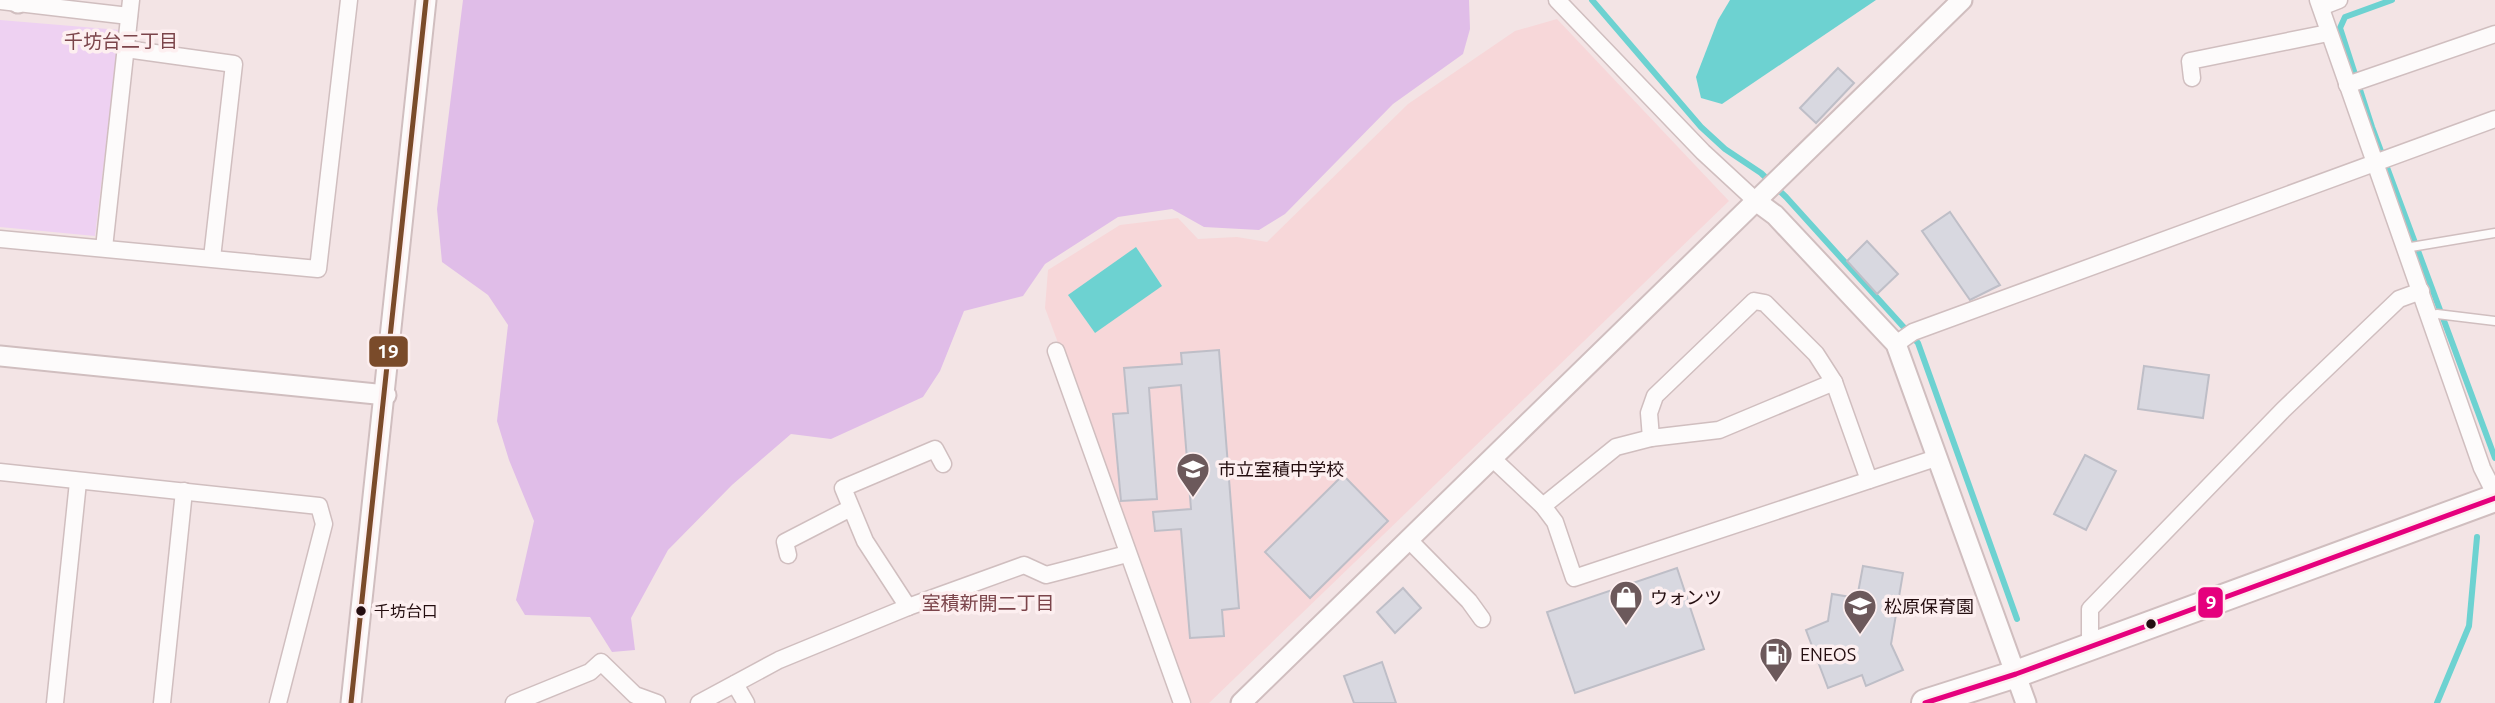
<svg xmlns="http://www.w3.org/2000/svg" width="2495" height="703" font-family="Ubuntu,'Noto Sans JP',sans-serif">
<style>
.built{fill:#f7d7d9}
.green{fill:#eed1f2}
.forest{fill:#e0bde8}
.water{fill:#6dd2d1}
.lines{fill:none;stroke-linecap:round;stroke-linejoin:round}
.stream{stroke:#6dd2d1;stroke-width:6}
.building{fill:#d8d8e0;stroke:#bebec7;stroke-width:2}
.service-casing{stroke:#d0bebf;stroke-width:11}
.minor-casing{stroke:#d0bebf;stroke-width:19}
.tertiary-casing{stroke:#d0bebf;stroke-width:23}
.trunk-casing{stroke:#d0bebf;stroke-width:30}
.service{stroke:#fdfbfb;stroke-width:8}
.minor{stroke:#fdfbfb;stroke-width:16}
.tertiary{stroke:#fdfbfb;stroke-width:19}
.trunk{stroke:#fdfbfb;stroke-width:26}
.bus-1-casing{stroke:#fdeff0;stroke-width:10}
.bus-2-casing{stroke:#fdeff0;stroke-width:10}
.bus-1{stroke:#7a4b2a;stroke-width:5}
.bus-2{stroke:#e5007d;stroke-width:5}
.bus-dot{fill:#240e10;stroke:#fdeff0;stroke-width:2.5}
.labels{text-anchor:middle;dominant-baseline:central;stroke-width:7;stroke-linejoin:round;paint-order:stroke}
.bus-label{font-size:16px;fill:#240e10;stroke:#fdeff0;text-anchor:start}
.poi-label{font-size:18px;fill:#240e10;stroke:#fdeff0;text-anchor:start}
.neighbourhood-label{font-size:19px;fill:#7b444a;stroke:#fdeff0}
.line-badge{stroke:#fdeff0;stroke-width:2.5}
.badge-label{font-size:19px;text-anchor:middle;font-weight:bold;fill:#fff}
</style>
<rect width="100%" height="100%" fill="#f3e4e5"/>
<polygon class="built" points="1557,19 1729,201 1209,703 1192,703 1045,308 1048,270 1120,225 1178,218 1198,239 1237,237 1267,242 1408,104 1515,31"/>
<polygon class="green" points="0,20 120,30 95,236 0,227"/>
<polygon class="forest" points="463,0 1469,0 1470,29 1463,54 1393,104 1285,214 1259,230 1204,227 1172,209 1118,217 1045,264 1023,296 964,311 940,371 923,397 831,439 791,434 732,485 668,550 631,618 635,650 612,652 590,617 525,615 516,600 534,521 509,460 497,421 508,325 488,295 442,262 437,209"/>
<g class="water">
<polygon points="1730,0 1876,0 1722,104 1701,98 1696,77 1718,20"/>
<polygon points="1136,247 1162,286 1095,333 1068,295"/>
</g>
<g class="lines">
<g class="stream">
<polyline points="1592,0 1701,127 1725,149 1761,173 1786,197 1918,343 2017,619"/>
<polyline points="2392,0 2345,17 2340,28 2372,127 2495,458"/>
<polyline points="2437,703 2469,626 2477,537"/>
</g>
</g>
<g class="building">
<polygon points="1838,68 1854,83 1816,123 1800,108"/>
<polygon points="1950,212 2000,285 1970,300 1922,231"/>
<polygon points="1867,241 1898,274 1877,294 1847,261"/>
<polygon points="1219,350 1239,608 1222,610 1224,636 1190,638 1181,529 1155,531 1153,512 1191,509 1181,385 1149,388 1157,499 1121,501 1113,414 1128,413 1124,368 1182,364 1181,353"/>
<polygon points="2144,366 2209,375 2203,418 2138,409"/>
<polygon points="2085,455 2116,471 2086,530 2054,514"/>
<polygon points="1343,475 1388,521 1310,598 1265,552"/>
<polygon points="1863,566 1903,573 1891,644 1903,670 1866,686 1862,675 1828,688 1806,630 1828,621 1832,594 1857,598"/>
<polygon points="1677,568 1704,649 1575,693 1547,612"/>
<polygon points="1403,588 1421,608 1395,633 1377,612"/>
<polygon points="1382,662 1396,703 1354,703 1344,676"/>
</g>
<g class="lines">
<defs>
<g id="service">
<polyline points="2405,248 2495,233"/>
<polyline points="2430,317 2437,314 2495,321"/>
</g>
<g id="minor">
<polyline points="1557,0 1703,152 1756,201"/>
<polyline points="2318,0 2482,468 2495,494"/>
<polyline points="0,1 129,16"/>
<polyline points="2321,7 2339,0"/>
<polyline points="126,49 234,64 212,258"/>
<polyline points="2192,78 2190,61 2328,33"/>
<polyline points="2347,85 2495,34"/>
<polyline points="0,239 318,269 349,0"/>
<polyline points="104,248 131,0"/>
<polyline points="1896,344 1913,332 2495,119"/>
<polyline points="1056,351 1182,703"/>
<polyline points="1651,438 1649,413 1655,396 1754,301 1765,303 1816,354 1834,382 1869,480"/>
<polyline points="1493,459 1543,506 1555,522 1574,578 1936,458"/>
<polyline points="0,472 319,506 324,524 278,703"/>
<polyline points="1543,506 1616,447 1651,438 1719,430 1834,382"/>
<polyline points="1409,540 1469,601 1482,619"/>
<polyline points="788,555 785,542 849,509"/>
<polyline points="908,607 865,541 843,488 935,449 943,464"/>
<polyline points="2090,646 2090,609 2283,410 2399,299 2421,291"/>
<polyline points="735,684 746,703"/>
<polyline points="55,703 78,482"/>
<polyline points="162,703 184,491"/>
<polyline points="514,703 590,672 601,662 635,695 657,703"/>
<polyline points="699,703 779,660 908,607 1024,565 1046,575 1127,554"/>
</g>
<g id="tertiary">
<polyline points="18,3 18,0"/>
<polyline points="1756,201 1775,215 1896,344 2026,703"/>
<polyline points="0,356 386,395"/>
<polyline points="351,703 426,0"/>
<polyline points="1241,703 1962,0"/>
</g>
<polyline id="trunk" points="1925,703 2016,674 2495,498"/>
</defs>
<use href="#service" class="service-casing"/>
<use href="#minor" class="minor-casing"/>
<use href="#tertiary" class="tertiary-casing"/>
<use href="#trunk" class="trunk-casing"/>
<use href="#service" class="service"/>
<use href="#minor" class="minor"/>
<use href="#tertiary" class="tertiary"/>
<use href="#trunk" class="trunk"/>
<defs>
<polyline id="bus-1" points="351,703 426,0"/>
<polyline id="bus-2" points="1925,703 2016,674 2495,498"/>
</defs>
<use href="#bus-1" class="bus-1-casing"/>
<use href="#bus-2" class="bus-2-casing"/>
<use href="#bus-1" class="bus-1"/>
<use href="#bus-2" class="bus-2"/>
</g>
<defs>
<symbol id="school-pin" viewBox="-11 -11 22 30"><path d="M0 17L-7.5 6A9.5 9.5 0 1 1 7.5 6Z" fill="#6c595b" stroke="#fdeff0"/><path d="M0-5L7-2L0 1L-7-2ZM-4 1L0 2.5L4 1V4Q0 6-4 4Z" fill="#fff"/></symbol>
<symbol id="shop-pin" viewBox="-11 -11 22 30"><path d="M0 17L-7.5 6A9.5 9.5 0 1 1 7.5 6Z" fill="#6c595b" stroke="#fdeff0"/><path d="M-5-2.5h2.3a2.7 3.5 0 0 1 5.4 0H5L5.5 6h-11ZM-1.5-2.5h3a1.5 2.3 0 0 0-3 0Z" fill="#fff"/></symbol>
<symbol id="fuel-pin" viewBox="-11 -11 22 30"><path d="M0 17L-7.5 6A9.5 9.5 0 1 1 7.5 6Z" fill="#6c595b" stroke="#fdeff0"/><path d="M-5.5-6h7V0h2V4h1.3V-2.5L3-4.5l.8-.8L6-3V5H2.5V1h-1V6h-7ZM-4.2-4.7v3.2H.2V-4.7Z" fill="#fff"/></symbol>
</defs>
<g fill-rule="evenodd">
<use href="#school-pin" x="1174" y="450" width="38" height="52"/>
<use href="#shop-pin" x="1607" y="578" width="38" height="52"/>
<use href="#school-pin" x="1841" y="587" width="38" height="52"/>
<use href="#fuel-pin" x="1757" y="635" width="38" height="52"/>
</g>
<g class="bus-dot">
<circle cx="361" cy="611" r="6"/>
<circle cx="2151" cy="624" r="6"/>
</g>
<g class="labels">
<g class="bus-label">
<text x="374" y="611">千坊台口</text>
</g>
<g class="poi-label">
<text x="1218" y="469">市立室積中学校</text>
<text x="1650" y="597">ウォンツ</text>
<text x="1884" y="606">松原保育園</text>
<text x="1800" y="654">ENEOS</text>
</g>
<g class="neighbourhood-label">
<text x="121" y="41">千坊台二丁目</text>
<text x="988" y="603">室積新開二丁目</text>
</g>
</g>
<g class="line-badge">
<rect x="368" y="335" width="41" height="33" rx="7" fill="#7a4b2a"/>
<rect x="2197" y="586" width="27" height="33" rx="7" fill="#e5007d"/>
</g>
<g class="badge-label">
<text x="388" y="358">19</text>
<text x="2211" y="609">9</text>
</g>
</svg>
